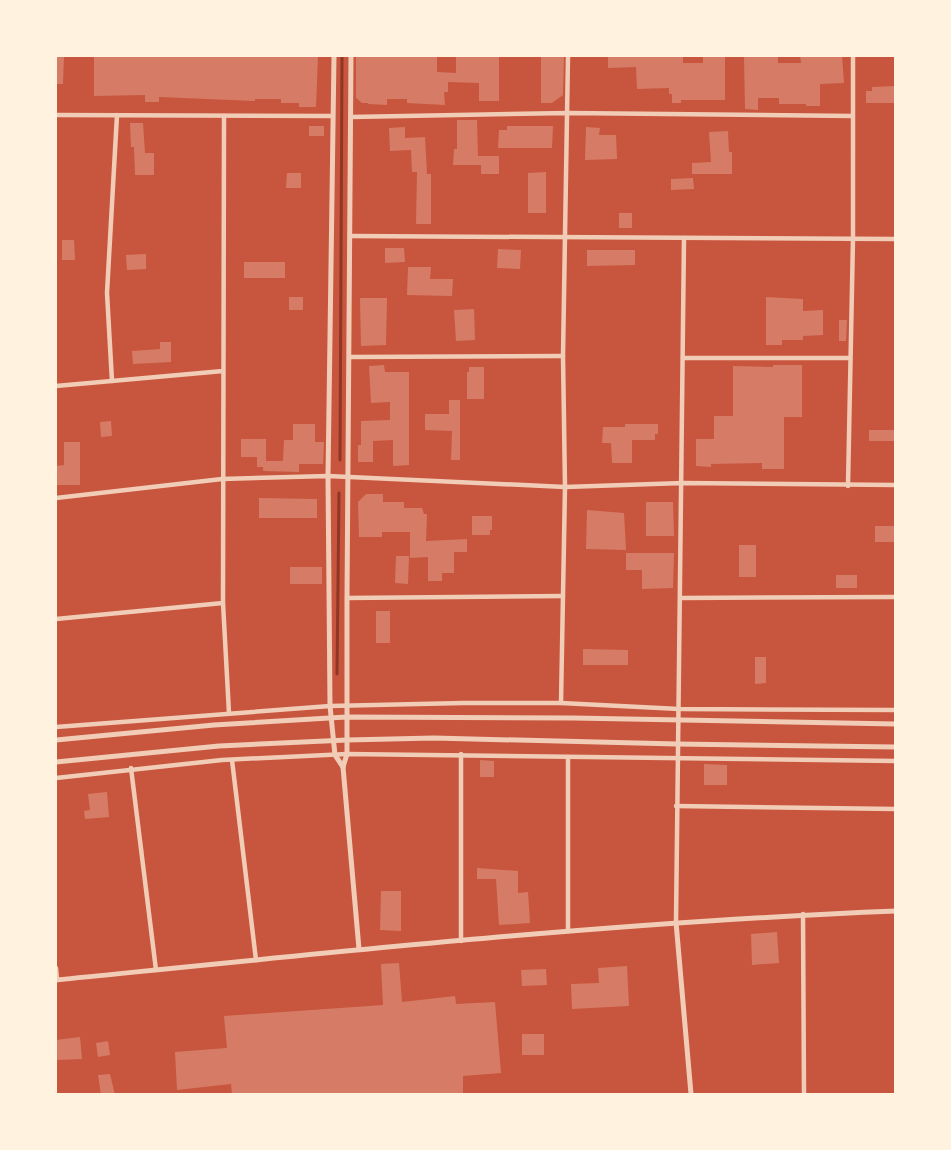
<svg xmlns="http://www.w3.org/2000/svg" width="951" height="1150" font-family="'Asap Condensed',sans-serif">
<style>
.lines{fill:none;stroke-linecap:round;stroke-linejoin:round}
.stream{stroke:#8f3625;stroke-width:3}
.building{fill:#d67c66}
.minor{stroke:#f1ccb7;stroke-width:4.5}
.tertiary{stroke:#f1ccb7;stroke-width:5}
</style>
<rect width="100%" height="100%" fill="#c8553d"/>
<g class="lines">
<g class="stream">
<polyline points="340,460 342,56"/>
<polyline points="337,674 339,493"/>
</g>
</g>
<g class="building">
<polygon points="56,56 64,56 63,84 56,84"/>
<polygon points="94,56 318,56 316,107 299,107 299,103 281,103 281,99 255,99 255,101 159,97 159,102 145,102 145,95 94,96"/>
<polygon points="356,56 437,56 437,72 456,73 456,56 499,56 499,101 479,101 479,83 448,82 448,92 444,92 445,105 407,103 407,99 387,99 387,105 368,104 368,103 362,103 356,98"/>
<polygon points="541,56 564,56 563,95 552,103 541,103"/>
<polygon points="608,56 683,56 683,63 703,63 703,56 725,56 725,100 681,100 681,103 672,103 672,94 669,94 669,88 637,89 636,67 608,68"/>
<polygon points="744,56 778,56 778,63 801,63 800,56 842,56 844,83 820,84 820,106 806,106 806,104 779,104 779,98 758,98 758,110 745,109"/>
<polygon points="896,86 896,103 866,103 866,91 872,91 872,87"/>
<polygon points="457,120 477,120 478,156 499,156 499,174 481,174 481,165 453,165 454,149 457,149"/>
<polygon points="130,123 143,123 145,153 154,153 154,175 135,175 134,147 131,147"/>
<rect x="309" y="126" width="15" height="10"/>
<polygon points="507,126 553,126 552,148 498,148 499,130 507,130"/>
<polygon points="405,127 405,138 425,137 427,174 431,174 431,224 416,224 417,172 412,172 411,150 390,151 389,128"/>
<polygon points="586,127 600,128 599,135 616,135 617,159 585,160"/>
<polygon points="728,131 729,152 732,152 732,174 692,174 692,163 711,162 709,132"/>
<polygon points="546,172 546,213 528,213 528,173"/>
<polygon points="287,173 301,173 301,188 286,188"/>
<polygon points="693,178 694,189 671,190 671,179"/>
<rect x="619" y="213" width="13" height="15"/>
<polygon points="62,240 74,240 75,260 62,260"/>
<polygon points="385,248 404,248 405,262 385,263"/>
<polygon points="498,249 521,250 520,269 497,268"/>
<polygon points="587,250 635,250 635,265 587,266"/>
<polygon points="146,254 146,269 127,270 126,255"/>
<rect x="244" y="262" width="41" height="16"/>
<polygon points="408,267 431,267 430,279 453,279 452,296 407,295"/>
<rect x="289" y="297" width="14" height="13"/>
<polygon points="766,297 803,299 803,311 823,310 823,335 803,336 803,340 782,340 782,345 766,345"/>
<polygon points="360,298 387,298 386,345 361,346"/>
<polygon points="474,309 475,340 456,341 454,310"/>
<polygon points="839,320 847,320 846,341 839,341"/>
<polygon points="160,342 171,342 171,362 133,364 132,351 160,349"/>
<polygon points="384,365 385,372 409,372 409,465 393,466 393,440 373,441 373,462 358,462 358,445 361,445 361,421 390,420 390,402 371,403 369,366"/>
<polygon points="773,365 802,365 802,417 784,417 784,469 762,469 762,463 711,464 711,467 696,466 696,439 714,439 714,416 733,416 733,366 773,367"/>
<polygon points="469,367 484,367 484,399 467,399 467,372 469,372"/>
<polygon points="449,400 460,400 460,460 451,460 452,431 425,430 425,414 449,414"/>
<polygon points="111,421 112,436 101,437 100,422"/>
<polygon points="293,424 315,424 315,442 324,442 323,464 299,464 299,472 263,471 263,467 257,467 257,457 241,457 241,439 266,439 266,461 283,461 284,440 293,440"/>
<polygon points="625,424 658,424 658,434 655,434 655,440 632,440 632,463 612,463 611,443 602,443 603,427 625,427"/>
<rect x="869" y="430" width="27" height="11"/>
<polygon points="64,442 80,442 80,485 56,485 56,466 64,465"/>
<polygon points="366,494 383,494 383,502 404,502 404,508 422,508 424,514 427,514 426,541 467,539 467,552 454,552 454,573 442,573 442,581 428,581 428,557 410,558 410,532 382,532 382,537 359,537 358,502"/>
<polygon points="259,498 317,499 317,518 259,518"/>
<polygon points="646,502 673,502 674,536 646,536"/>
<polygon points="587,510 624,513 626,550 586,549"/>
<polygon points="472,516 492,516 492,530 490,530 490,535 472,535"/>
<rect x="875" y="526" width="21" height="16"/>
<rect x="739" y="545" width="17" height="32"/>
<polygon points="626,553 674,553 673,588 642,589 642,570 626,570"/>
<polygon points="396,556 409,556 408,584 395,583"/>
<rect x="290" y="567" width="32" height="17"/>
<rect x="836" y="575" width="21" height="13"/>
<rect x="376" y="611" width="14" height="32"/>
<polygon points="583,649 628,650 628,665 583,665"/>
<polygon points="755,657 766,657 766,683 755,684"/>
<polygon points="480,760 494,761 494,777 480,777"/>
<polygon points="704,764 727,765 727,785 704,785"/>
<polygon points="107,792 109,817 85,819 84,811 90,810 88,794"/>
<polygon points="477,868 518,871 518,893 528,892 530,923 499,925 496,879 477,879"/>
<polygon points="381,891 401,891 401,931 380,930"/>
<polygon points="777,932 779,963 752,965 751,934"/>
<polygon points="399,963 402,1002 455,996 456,1004 495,1002 501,1073 463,1076 463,1095 232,1095 231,1084 177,1090 175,1052 227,1048 224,1016 383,1005 381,964"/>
<polygon points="627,966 629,1006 572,1009 571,984 599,983 598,968"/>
<polygon points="546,969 547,985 522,986 521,970"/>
<rect x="522" y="1034" width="22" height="21"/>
<polygon points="80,1037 82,1059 56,1060 56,1040"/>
<polygon points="108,1041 110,1055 98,1057 96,1043"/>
<polygon points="110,1074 115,1095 101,1095 98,1075"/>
</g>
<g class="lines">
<g class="minor">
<polyline points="56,115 332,116"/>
<polyline points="224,116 223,603 229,713"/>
<polyline points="351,117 568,113 853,116"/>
<polyline points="351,236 896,239"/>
<polyline points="350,357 563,356"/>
<polyline points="683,358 850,358"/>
<polyline points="112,381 107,293 117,115"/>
<polyline points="56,386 223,371"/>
<polyline points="848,486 853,238 853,56"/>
<polyline points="56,498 222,479 328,476 565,487 683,483 896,485"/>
<polyline points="347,598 563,596"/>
<polyline points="681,598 896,597"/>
<polyline points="56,619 223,603"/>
<polyline points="561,703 565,487 563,356 568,56"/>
<polyline points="56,727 330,706 463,703 561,703 679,709 896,710"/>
<polyline points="461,754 461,941"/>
<polyline points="232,760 256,960"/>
<polyline points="131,768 156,970"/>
<polyline points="56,778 222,760 347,754 896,761"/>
<polyline points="676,806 896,809"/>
<polyline points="803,914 804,1094"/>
<polyline points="676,922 684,238"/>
<polyline points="568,931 568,757"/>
<polyline points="56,968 57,979"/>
</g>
<g class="tertiary">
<polyline points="334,56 328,476 330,706 335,755 343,767"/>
<polyline points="351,56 347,598 347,754 343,767 359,949"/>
<polyline points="56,740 214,725 346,717 573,718 896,724"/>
<polyline points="56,762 219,746 347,740 434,738 677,744 896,747"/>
<polyline points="676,922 691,1094"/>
<path d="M56,980C335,952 615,922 896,911"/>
</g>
</g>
<rect width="951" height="1150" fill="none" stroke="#fff3e0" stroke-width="114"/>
</svg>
